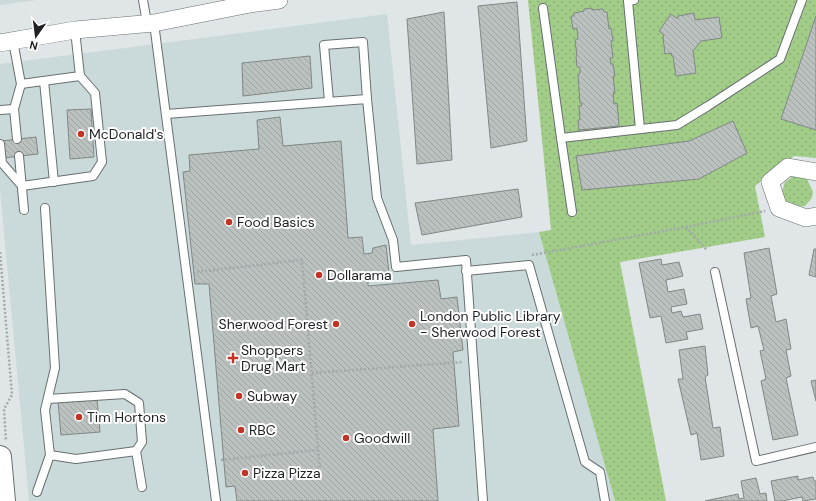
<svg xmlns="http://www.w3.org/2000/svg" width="816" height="501" font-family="'DM Sans',sans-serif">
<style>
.built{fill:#cadadb}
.grass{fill:url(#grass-dots)}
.building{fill:url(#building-back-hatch);stroke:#818785}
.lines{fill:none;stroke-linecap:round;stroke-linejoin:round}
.service-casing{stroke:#696f70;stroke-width:10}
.minor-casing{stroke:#696f70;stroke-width:18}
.primary-casing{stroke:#696f70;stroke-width:24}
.path{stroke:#a3a8a9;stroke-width:2.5;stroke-dasharray:2 2;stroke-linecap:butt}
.service{stroke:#fff;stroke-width:8}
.minor{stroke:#fff;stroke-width:17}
.primary{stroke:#fff;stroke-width:22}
.poi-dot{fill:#c13426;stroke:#fff;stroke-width:1.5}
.labels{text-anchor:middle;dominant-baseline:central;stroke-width:4;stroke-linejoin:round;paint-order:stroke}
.poi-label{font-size:14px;fill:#1e2021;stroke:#fff;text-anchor:start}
</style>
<defs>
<pattern id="grass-dots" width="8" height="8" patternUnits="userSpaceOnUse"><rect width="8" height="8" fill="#a2cd89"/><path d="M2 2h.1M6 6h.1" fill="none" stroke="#8bb076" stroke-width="1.8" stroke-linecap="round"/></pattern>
<pattern id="building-back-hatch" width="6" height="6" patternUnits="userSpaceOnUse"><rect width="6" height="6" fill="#bbc1bf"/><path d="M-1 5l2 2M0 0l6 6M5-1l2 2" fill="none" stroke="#a0a6a4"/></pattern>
</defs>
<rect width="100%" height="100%" fill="#e0e6e7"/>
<g class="built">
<polygon points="0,0 38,0 0,5"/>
<polygon points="387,14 411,245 539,232 615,501 29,501 0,190 0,64"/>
</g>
<g class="grass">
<polygon points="528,0 816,0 816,158 794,156 755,186 765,237 620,262 666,501 615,501 539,232 551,230"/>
<path d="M795,175L807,179L813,192L812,198L805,206C792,207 787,206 781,194L785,182Z"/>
</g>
<g class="building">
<polygon points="517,2 527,141 491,148 478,6"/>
<polygon points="592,8 592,10 603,9 604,12 607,12 609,29 611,28 613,41 611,41 613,58 610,58 611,64 613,64 615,76 613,76 615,93 613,93 614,104 617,103 619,126 579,130 578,120 580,120 579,106 582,105 582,103 580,103 578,74 580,73 580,67 577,67 576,56 577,56 575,40 578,39 577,28 573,29 571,16 574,16 574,13 584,11 584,9"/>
<polygon points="444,12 452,160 417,164 407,19"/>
<polygon points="694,13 695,20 719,17 722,38 701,41 693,51 696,73 676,76 673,56 672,56 671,53 665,54 663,37 664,36 664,35 659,31 671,14 676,18 678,18 678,16"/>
<polygon points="816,16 816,130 781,119"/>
<polygon points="310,56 312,88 243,96 242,63"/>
<polygon points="91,109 94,157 70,159 67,110"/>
<polygon points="280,117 283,146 341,141 348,238 362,237 364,254 372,253 373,248 386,245 389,273 368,274 368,286 438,280 441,299 457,297 463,350 453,352 459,426 433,429 438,501 237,501 235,486 226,487 209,284 195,284 183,172 190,171 189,155 259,149 257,120"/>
<polygon points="733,121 747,153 699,179 582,190 576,156 689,141"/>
<polygon points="36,137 38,154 3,158 1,141"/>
<polygon points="518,189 522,217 422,235 415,203"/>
<polygon points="769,248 777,294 771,296 776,322 786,319 791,349 786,350 791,376 786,378 798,435 773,440 761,381 766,379 760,351 764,350 758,326 751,328 746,299 751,298 744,253"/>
<polygon points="814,249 816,249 816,277 809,275"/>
<polygon points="661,259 662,265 679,262 683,276 666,280 668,292 684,289 687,304 671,307 672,313 681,311 683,317 700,314 703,329 686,332 688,339 666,343 661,316 650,318 639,263"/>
<polygon points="705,346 708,375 705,377 713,428 720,427 724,456 701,460 697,433 691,435 678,379 683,379 679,350"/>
<polygon points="816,380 816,401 811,381"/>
<polygon points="97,399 100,432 61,435 58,402"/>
<polygon points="798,476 798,480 813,477 814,481 816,481 816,499 803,501 802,497 782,501 775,501 771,481"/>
<polygon points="756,478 760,494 766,493 767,501 705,501 738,494 739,499 744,498 741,481"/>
</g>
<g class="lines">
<defs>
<g id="service">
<polyline points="143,0 147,23"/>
<polyline points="634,0 628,1 640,129"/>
<polyline points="543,8 561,138"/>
<polyline points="154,23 216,501"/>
<polyline points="13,41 21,84 14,109 17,139"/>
<polyline points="44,81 54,182"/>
<polyline points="21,84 80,76 75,30"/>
<polyline points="329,101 324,45 363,42 367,99"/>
<polyline points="0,110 14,109"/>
<polyline points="166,114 367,99 377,198 393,240 396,267 466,260 483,501"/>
<polyline points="0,144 2,163 22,186 93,176 102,162 95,93 80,76"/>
<polyline points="19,156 24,210"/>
<polyline points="572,212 561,138 677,125 708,106 780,59 802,0"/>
<polyline points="466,271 529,265 585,462 600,472 605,501"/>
<polyline points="715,272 756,461 816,447"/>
<polyline points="48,399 125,394 139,403 142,442 136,451"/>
<polyline points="50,455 76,459 136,451 142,487"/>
<polyline points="37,492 50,455 45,410 55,368 45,208"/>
</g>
<g id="minor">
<polyline points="0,43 75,30 154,23 250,4 279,0"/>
<polyline points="816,172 788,167 770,182 779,208 806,218 816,216"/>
</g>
<polyline id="primary" points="0,457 4,501"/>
</defs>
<use href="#service" class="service-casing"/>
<use href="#minor" class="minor-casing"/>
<use href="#primary" class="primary-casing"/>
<g class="path">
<polyline points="686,227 707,250"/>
<polyline points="0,252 12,395 4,409 6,441"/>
<polyline points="532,255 686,227 765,211"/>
<polyline points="197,272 302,260 320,472"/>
<polyline points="312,373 463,362"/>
<polyline points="221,460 318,450"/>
</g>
<use href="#service" class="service"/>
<use href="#minor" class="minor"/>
<use href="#primary" class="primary"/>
</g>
<g class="poi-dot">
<circle cx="81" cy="134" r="4"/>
<circle cx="229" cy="222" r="4"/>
<circle cx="319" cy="275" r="4"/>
<circle cx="336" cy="324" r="4"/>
<circle cx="412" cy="324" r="4"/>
<path d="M231 352h4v4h4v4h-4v4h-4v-4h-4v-4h4z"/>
<circle cx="239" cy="396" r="4"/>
<circle cx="79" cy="417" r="4"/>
<circle cx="241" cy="430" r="4"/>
<circle cx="346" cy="438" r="4"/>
<circle cx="245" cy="473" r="4"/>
</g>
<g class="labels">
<g class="poi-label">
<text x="89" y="134">McDonald's</text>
<text x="237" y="222">Food Basics</text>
<text x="327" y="275">Dollarama</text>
<text x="420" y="316">London Public Library<tspan x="420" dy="16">- Sherwood Forest</tspan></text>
<text x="328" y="324" text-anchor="end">Sherwood Forest</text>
<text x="241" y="350">Shoppers<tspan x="241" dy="16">Drug Mart</tspan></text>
<text x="247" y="396">Subway</text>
<text x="87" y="417">Tim Hortons</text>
<text x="249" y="430">RBC</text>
<text x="354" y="438">Goodwill</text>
<text x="253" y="473">Pizza Pizza</text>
</g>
</g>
<g transform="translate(36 36) rotate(194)" stroke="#ffffff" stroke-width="3" paint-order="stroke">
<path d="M0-3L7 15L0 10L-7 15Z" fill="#1e2021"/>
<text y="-6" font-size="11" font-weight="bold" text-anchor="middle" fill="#1e2021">N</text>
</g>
</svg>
